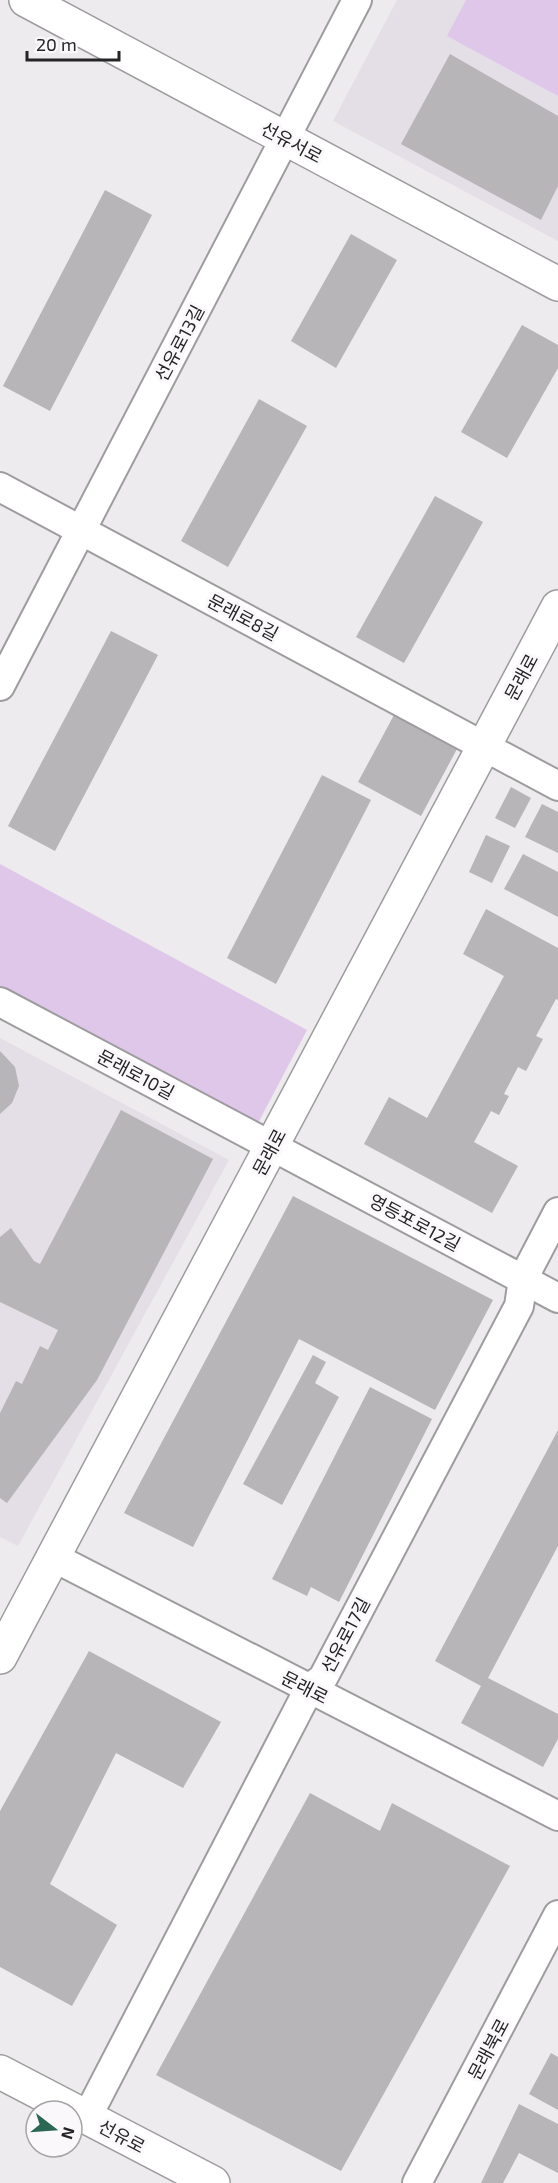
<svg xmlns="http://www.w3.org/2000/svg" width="558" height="2183" font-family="'Exo 2','Noto Sans KR',sans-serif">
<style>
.built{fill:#e4dee7}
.green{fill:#dfc7ea}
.building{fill:#b7b5b8}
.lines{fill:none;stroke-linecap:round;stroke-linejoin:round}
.street-casing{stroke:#9e9c9f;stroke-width:32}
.secondary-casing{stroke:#9e9c9f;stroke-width:36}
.street{stroke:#fff;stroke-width:28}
.secondary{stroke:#fff;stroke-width:33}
.labels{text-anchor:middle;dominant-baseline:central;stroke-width:6;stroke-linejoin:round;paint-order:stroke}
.street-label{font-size:18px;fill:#262526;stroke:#faf8fb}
</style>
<rect width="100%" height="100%" fill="#edebed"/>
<g class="built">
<polygon points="397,0 558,0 558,241 333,121"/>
<polygon points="0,1038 229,1160 18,1546 0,1537"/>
</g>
<g class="green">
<polygon points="466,0 558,0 558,96 447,36"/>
<polygon points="0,864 307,1030 257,1125 0,987"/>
</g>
<g class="building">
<polygon points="450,54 558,116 558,186 541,220 401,144"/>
<polygon points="105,190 152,215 50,411 3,386"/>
<polygon points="351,234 397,260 336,368 291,341"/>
<polygon points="522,325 558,345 558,368 507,458 461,432"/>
<polygon points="259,399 307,426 228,567 181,541"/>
<polygon points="435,496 483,522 404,663 356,637"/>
<polygon points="111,631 158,655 55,851 8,826"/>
<polygon points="394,715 457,749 421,816 358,782"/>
<polygon points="322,775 371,800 276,984 227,958"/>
<polygon points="511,787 531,798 515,828 495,818"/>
<polygon points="542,804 558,812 558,853 525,837"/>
<polygon points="486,835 510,846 492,883 469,872"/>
<polygon points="523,854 558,872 558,917 504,889"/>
<polygon points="486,909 558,948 558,1000 556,999 536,1036 543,1039 526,1071 518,1067 504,1094 509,1096 499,1115 491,1111 474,1142 518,1166 492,1213 364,1144 389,1097 427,1118 504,976 463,954"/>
<polygon points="0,1051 15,1067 19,1086 12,1103 0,1114"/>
<polygon points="121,1110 213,1159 97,1380 7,1503 0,1498 0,1413 16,1381 22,1384 40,1346 48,1350 58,1330 0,1302 0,1237 11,1228 34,1261 40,1264"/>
<polygon points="293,1196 493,1300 435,1410 299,1339 193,1547 124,1513"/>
<polygon points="313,1355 326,1362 315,1383 339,1397 282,1505 243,1484"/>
<polygon points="370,1387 432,1419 339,1602 311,1587 307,1596 272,1579"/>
<polygon points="558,1430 558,1546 488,1678 558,1714 558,1739 543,1767 461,1723 481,1686 435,1661"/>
<polygon points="89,1651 221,1722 183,1788 116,1753 50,1884 117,1925 72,2006 0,1967 0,1811"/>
<polygon points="310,1793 380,1831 392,1803 510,1866 341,2171 156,2075"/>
<polygon points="551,2053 558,2057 558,2110 529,2094"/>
<polygon points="519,2104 558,2124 558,2173 519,2153 503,2183 481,2183"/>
</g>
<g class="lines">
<defs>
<g id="street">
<polyline points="0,487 558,786"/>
<polyline points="0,686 357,0"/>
<polyline points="0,1002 558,1298"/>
<polyline points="53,1557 558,1816"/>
<polyline points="87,2117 309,1689 323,1678 519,1306 523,1279 558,1212"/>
<polyline points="417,2183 558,1915"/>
</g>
<g id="secondary">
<polyline points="26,0 558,284"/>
<polyline points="0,1657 558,607"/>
<polyline points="0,2072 213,2183"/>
</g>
</defs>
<use href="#street" class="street-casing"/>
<use href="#secondary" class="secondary-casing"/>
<use href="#street" class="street"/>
<use href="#secondary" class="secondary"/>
</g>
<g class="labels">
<g class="street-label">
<text transform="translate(292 142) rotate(28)">선유서로</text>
<text transform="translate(179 343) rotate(-62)">선유로13길</text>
<text transform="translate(243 617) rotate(28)">문래로8길</text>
<text transform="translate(521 677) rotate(-62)">문래로</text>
<text transform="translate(136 1074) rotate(28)">문래로10길</text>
<text transform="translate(269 1152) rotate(-62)">문래로</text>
<text transform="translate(415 1222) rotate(28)">영등포로12길</text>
<text transform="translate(345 1635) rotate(-62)">선유로17길</text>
<text transform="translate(305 1687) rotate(27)">문래로</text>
<text transform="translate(488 2049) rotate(-62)">문래북로</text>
<text transform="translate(122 2136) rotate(28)">선유로</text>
</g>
</g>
<g transform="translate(54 2129) rotate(107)"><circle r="28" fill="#faf8fb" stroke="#a5a4a6" stroke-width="1.5"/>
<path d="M0-4.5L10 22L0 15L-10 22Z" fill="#2b6854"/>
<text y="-9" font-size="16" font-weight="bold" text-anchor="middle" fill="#262526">N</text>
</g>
<path d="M27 51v9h92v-9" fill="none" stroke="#262526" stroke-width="3"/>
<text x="36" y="51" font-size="18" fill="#262526" stroke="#faf8fb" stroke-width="4.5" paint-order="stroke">20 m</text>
</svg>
